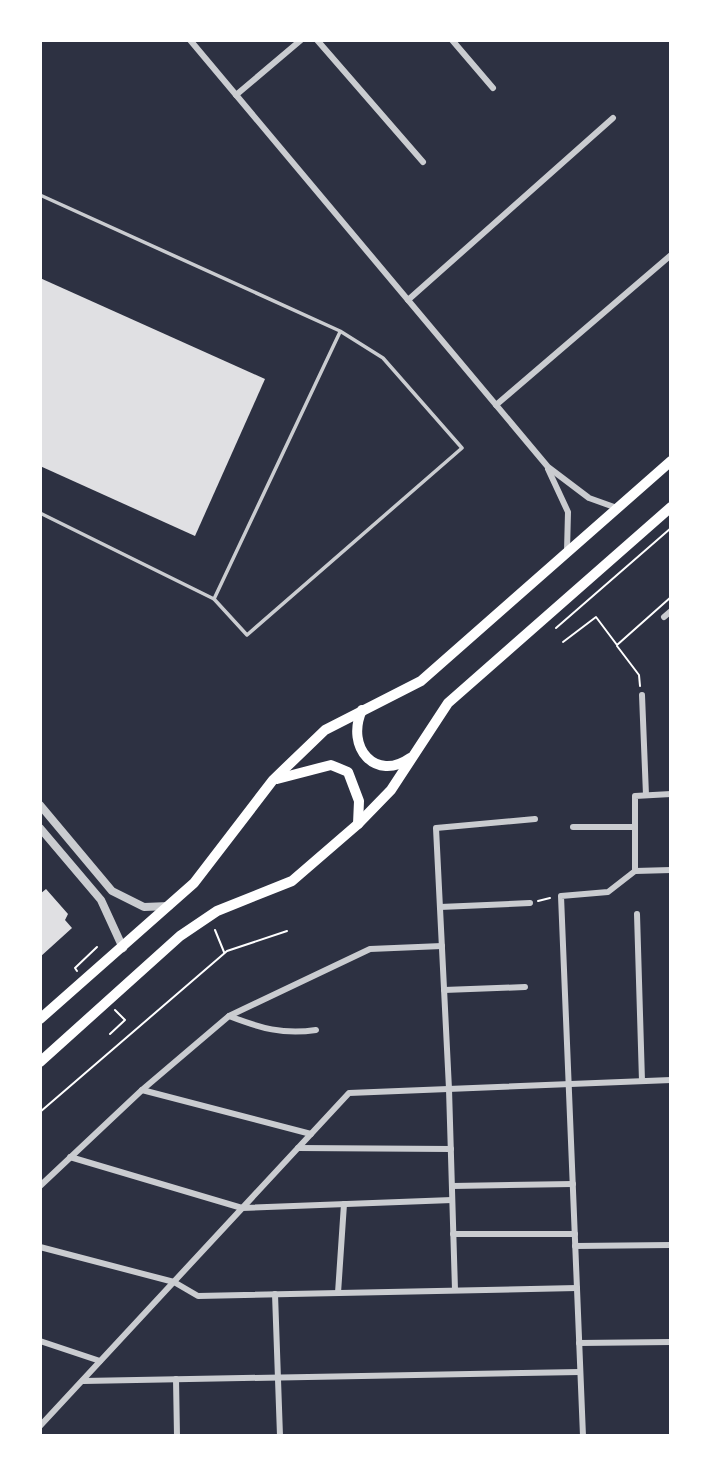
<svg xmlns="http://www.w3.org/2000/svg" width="711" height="1476" font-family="Merriweather,serif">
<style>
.building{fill:#e0e0e3}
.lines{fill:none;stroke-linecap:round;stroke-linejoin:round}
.path{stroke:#fff;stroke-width:2}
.service{stroke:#caccd0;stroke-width:3.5}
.minor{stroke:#caccd0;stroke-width:6}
.tertiary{stroke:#caccd0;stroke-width:8}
.primary{stroke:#fff;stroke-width:10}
</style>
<rect width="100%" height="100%" fill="#2d3142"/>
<g class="building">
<polygon points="40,278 265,379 195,536 40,466"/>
<polygon points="46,889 68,914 65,920 72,928 40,957 40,894"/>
</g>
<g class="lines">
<g class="path">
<polyline points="556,628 671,528"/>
<polyline points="563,642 596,617 617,645 671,597"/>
<polyline points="617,646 639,675 640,686"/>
<polyline points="538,901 550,898"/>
<polyline points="215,930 224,952"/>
<polyline points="77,971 75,968 97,947"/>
<polyline points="110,1034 125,1020 115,1010"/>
<polyline points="40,1112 227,951 287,931"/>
</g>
<g class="service">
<polyline points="40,195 340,331 383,358 462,448 247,635 214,599 40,513"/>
<polyline points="214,599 340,332"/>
</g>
<g class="minor">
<polyline points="190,40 548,467 589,498 617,508"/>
<polyline points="317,40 423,162"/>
<polyline points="452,40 493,88"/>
<polyline points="236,95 301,40"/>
<polyline points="408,300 613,118"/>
<polyline points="496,405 671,255"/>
<polyline points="548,469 568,512 567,551"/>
<polyline points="664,617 671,611"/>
<polyline points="642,695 646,795"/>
<polyline points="573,827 635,827"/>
<polyline points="635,871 635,796 671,794"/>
<polyline points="440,907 530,903"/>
<polyline points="637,914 642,1081"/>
<polyline points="444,990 525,987"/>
<path d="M229,1016C260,1028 283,1035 316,1030"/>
<polyline points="142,1090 311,1134"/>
<polyline points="298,1148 451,1149"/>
<polyline points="70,1157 242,1208 452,1200"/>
<polyline points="40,1186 142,1090 229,1016 370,949 442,946"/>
<polyline points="452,1186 573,1184"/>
<polyline points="453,1234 575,1234"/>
<polyline points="575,1246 671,1245"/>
<polyline points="40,1247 174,1282 198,1296 577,1288"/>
<polyline points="455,1290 449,1089 436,828 535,819"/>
<polyline points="338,1293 344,1204"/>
<polyline points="275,1294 280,1436"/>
<polyline points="40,1341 100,1361"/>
<polyline points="579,1343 671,1342"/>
<polyline points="176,1379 177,1436"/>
<polyline points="83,1381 580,1372"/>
<polyline points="40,1426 349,1093 671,1080"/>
<polyline points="583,1436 561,896 608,892 635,871 671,870"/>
</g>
<g class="tertiary">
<polyline points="40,805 112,891 144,907 169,906"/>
<polyline points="40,828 101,900 123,948"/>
</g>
<g class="primary">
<path d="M362,710C345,748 376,782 410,758"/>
<polyline points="277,779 331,765 348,772 359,801 358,824"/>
<polyline points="40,1019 194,883 273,780 325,730 421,681 671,461"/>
<polyline points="40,1062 180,936 217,911 292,881 358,824 391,790 448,703 671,507"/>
</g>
</g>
<rect width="711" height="1476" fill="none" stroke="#ffffff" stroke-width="84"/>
</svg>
